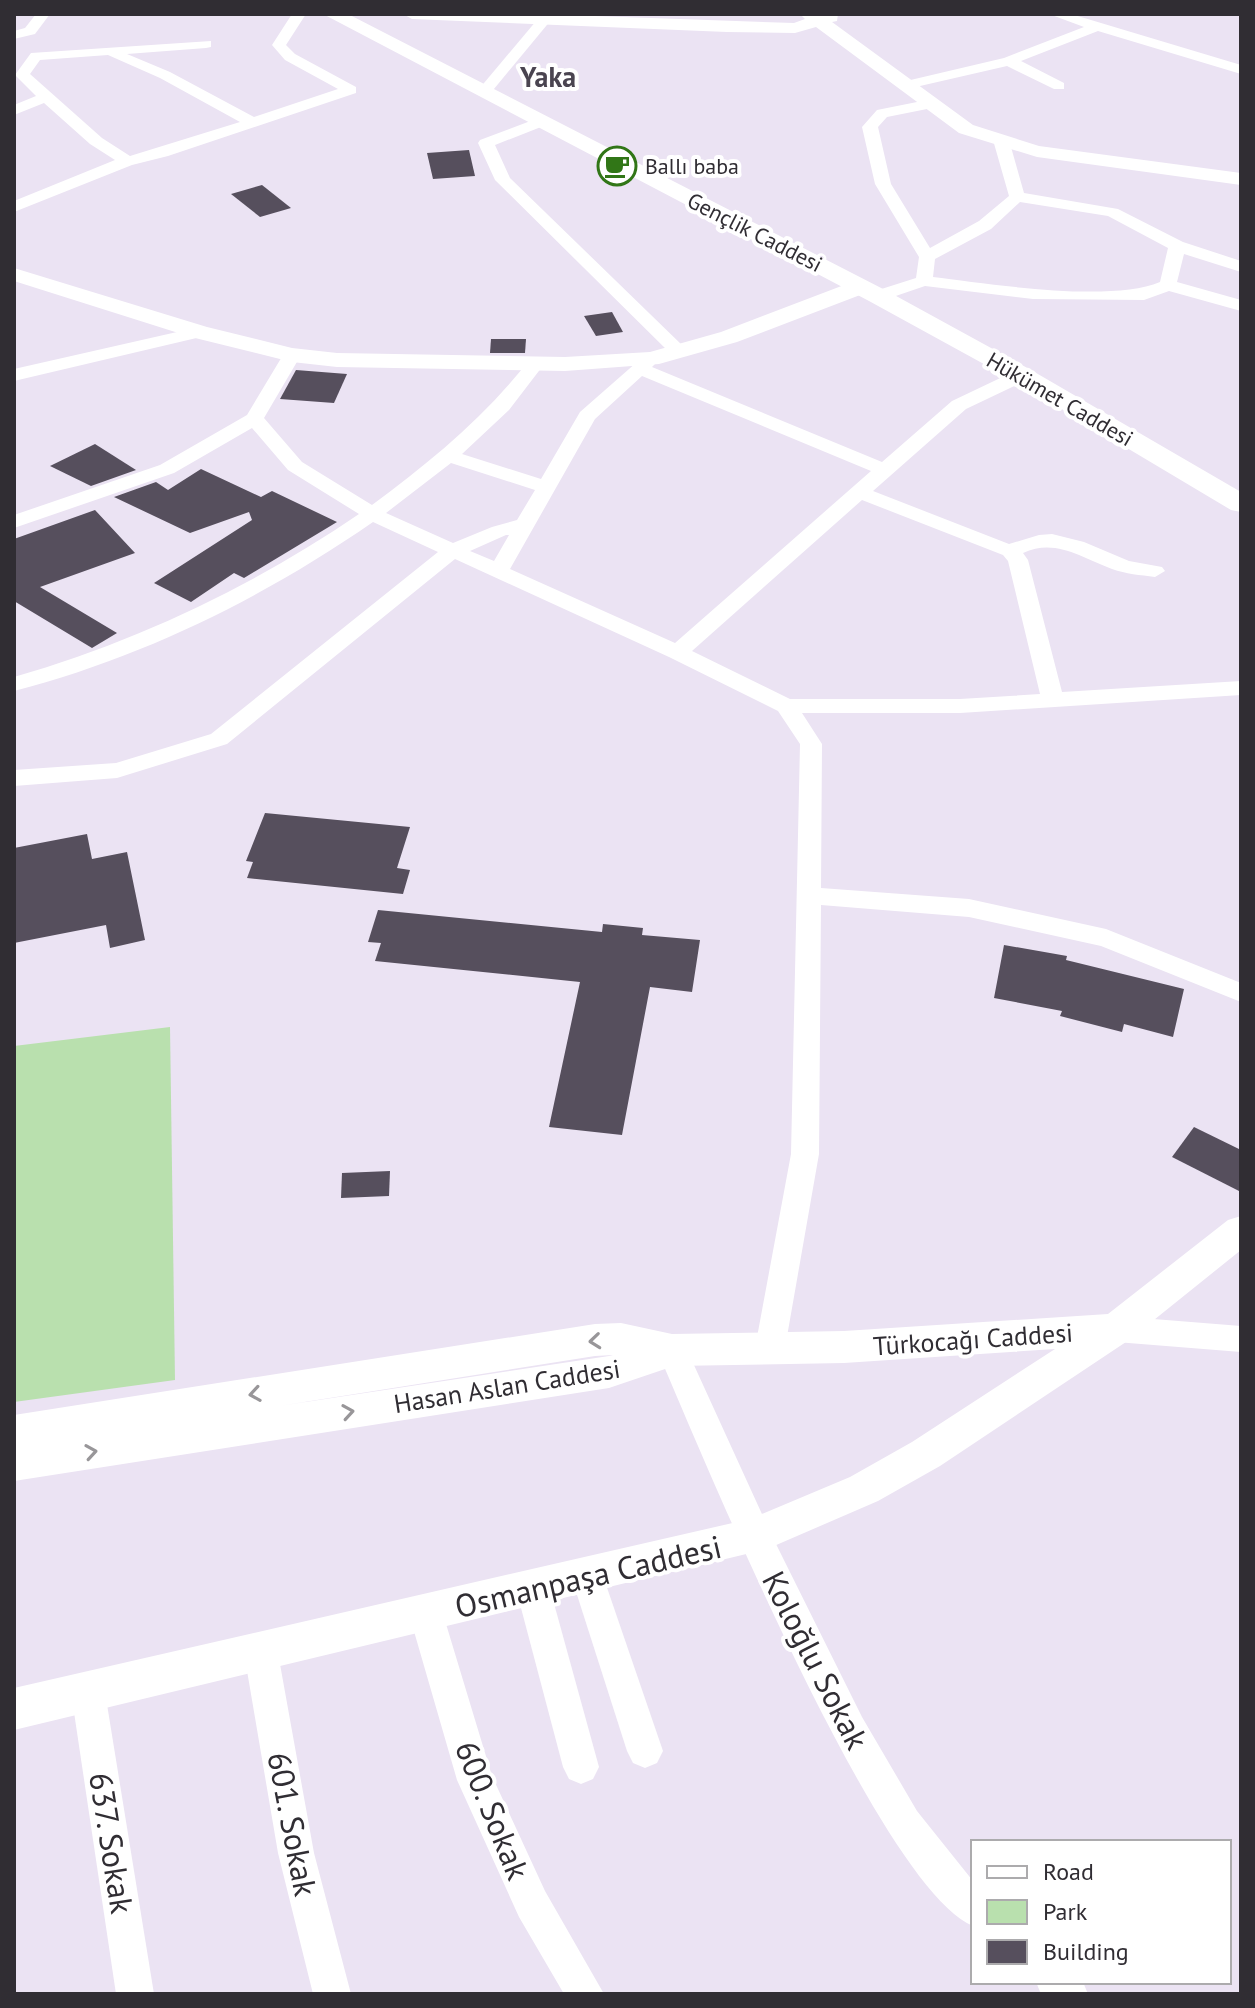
<svg xmlns="http://www.w3.org/2000/svg" width="1255" height="2008" font-family="'PT Sans',sans-serif">
<style>
.green{fill:#b9e0ae}
.building{fill:#564f5d}
.lines{fill:none;stroke-linecap:round;stroke-linejoin:round}
.minor{fill:#fff;fill-rule:evenodd}
.tertiary{fill:#fff;fill-rule:evenodd}
.secondary{fill:#fff;fill-rule:evenodd}
.oneway{stroke:#989699}
.labels{text-anchor:middle;dominant-baseline:central;stroke-width:8;stroke-linejoin:round;paint-order:stroke}
.far-poi-label{font-size:22px;fill:#302d33;stroke:#fff;text-anchor:start}
.far-street-label{font-size:22px;fill:#302d33;stroke:#fff}
.street-label{font-size:26px;fill:#302d33;stroke:#fff}
.far-district-label{font-size:28px;font-weight:bold;fill:#4a4450;stroke:#fff}
.near-street-label{font-size:32px;fill:#302d33;stroke:#fff}
</style>
<rect width="100%" height="100%" fill="#ebe3f3"/>
<polygon class="green" points="170,1027 175,1380 14,1402 14,1046"/>
<g class="building">
<polygon points="469,150 475,176 433,179 427,153"/>
<polygon points="262,185 291,208 260,217 231,194"/>
<polygon points="612,312 623,332 596,336 584,316"/>
<polygon points="491,339 526,339 525,353 490,353"/>
<polygon points="296,370 347,374 334,403 280,399"/>
<polygon points="95,444 136,470 91,486 50,466"/>
<polygon points="201,469 261,497 272,491 337,522 244,578 234,573 191,602 154,583 252,520 249,512 190,533 114,497 156,482 168,490"/>
<polygon points="95,510 135,553 40,587 117,633 92,648 14,601 14,539"/>
<polygon points="265,813 410,827 397,868 410,870 403,894 247,878 253,862 246,861"/>
<polygon points="87,834 92,859 127,852 145,940 110,948 106,925 14,943 14,848"/>
<polygon points="378,910 602,932 603,924 643,928 642,935 700,940 692,992 650,987 622,1135 549,1127 580,982 375,961 381,943 368,942"/>
<polygon points="1004,945 1067,956 1066,960 1184,989 1173,1037 1124,1024 1122,1032 1060,1016 1062,1011 994,998"/>
<polygon points="1194,1127 1241,1150 1241,1192 1172,1157"/>
<polygon points="390,1171 389,1196 341,1198 342,1173"/>
</g>
<g class="lines">
<g class="minor">
<polygon points="36,14 50,14 35,34 14,39 14,31 25,28"/>
<path d="M292,14H306L286,45L295,54L356,87V93L168,156L132,165L14,212V201L115,160L90,144L44,103L14,115V105L36,96L15,75L31,53L211,41V47L206,48L127,54L170,72L254,117L338,89L285,60L272,45ZM108,55L160,78L240,122L130,156L102,138L30,74L40,60Z"/>
<polygon points="542,14 556,14 489,95 479,95 479,89"/>
<polygon points="1049,14 1071,14 1241,65 1241,74 1098,31 1021,61 1064,83 1064,89 1054,89 1007,66 907,89 900,85 902,82 1004,58 1084,27"/>
<path d="M932,99L937,101V107L887,117L878,127L891,184L930,248L979,221L1009,196L993,140L1001,135L1009,140L1024,193L1118,209L1183,242L1241,261V272L1184,254L1177,282L1241,300V311L1169,291L1144,300L1033,299L925,286L884,300H872L869,296L872,292L916,278L919,257L875,184L862,127L877,110ZM1020,202L1108,216L1168,248L1160,282C1110,303 990,284 933,277L935,259L991,229Z"/>
<polygon points="541,117 546,119 546,125 495,145 510,178 684,347 687,351 684,355 672,355 495,180 478,143 480,140"/>
<polygon points="199,327 205,328 208,332 205,336 14,381 14,369"/>
<path d="M292,350L301,355L264,418L302,462L372,505C431,461 484,418 530,359L536,358L545,363L509,410L462,454L541,479L580,412L645,355L651,354L660,359L652,367L882,462L952,401L1015,371H1029L1031,375L1029,379L966,409L873,491L1009,544L1039,535L1052,534L1084,542L1129,561L1162,567L1165,571L1155,577C1140,575 1126,574 1112,569C1081,558 1056,538 1023,553L1028,560L1062,692L1241,681V695L960,713H802L822,744L821,888L969,899L1106,929L1241,983V1002L1101,946L969,917L821,905L819,1154L785,1348L781,1357L770,1361L759,1357L755,1348L791,1154L800,744L778,711L669,657L455,559L227,744L117,778L14,786V770L116,763L211,734L438,552L373,522C263,598 144,657 14,691V677C138,641 252,587 359,514L288,470L252,428L174,473L14,528V515L160,465L247,415L283,355ZM642,376L871,471L675,643L510,569L595,419ZM451,463L535,490L517,520L492,527L453,543L386,513ZM862,500L1003,555L1008,561L1040,694L960,699H790L692,651ZM506,535H509L494,561L470,551Z"/>
<polygon points="1116,1316 1241,1326 1241,1352 1116,1342 1105,1338 1101,1329 1105,1320"/>
<path d="M672,1337L683,1341L772,1536L862,1717L917,1811L973,1881V1926C880,1888 703,1457 657,1350L661,1341Z"/>
<polygon points="587,1561 599,1565 603,1576 663,1751 657,1763 645,1768 633,1763 627,1751 571,1576 575,1565"/>
<polygon points="533,1574 545,1578 550,1589 599,1767 593,1779 581,1784 569,1779 563,1767 516,1589 521,1578"/>
<polygon points="426,1598 438,1603 443,1614 492,1776 545,1891 604,1994 564,1994 519,1917 457,1780 409,1614 414,1603"/>
<polygon points="261,1637 273,1642 278,1653 314,1853 351,1994 313,1994 278,1853 244,1653 249,1642"/>
<polygon points="88,1675 100,1680 105,1692 154,1994 116,1994 71,1692 76,1680"/>
<polygon points="1036,1982 1083,1982 1088,1994 1041,1994"/>
</g>
<g class="tertiary">
<polygon points="403,14 538,14 794,23 805,19 800,14 838,14 837,21 832,22 973,125 1039,146 1241,173 1241,185 1037,157 959,133 816,27 795,33 727,32 412,19"/>
<polygon points="14,268 207,327 292,348 337,353 565,357 650,352 721,332 852,282 860,281 871,287 868,292 737,342 659,364 565,371 337,367 292,362 191,337 14,281"/>
<path d="M1241,1216V1250L1129,1340L940,1466L878,1501L767,1549L14,1730V1688L750,1519L850,1477L912,1442L1055,1349L844,1363L674,1366L609,1388L14,1481V1415L595,1324L621,1323L672,1334L844,1331L1108,1314L1228,1220ZM613,1355L609,1356L279,1406L595,1356Z"/>
</g>
<polygon class="secondary" points="323,14 348,14 887,291 1031,370 1241,492 1241,512 1231,510 1013,380 869,301"/>
</g>
<defs><path id="oneway-chevron" d="M-2-3.5L2.5 0L-2 3.5" fill="none" stroke-width="1.6" stroke-linecap="round" stroke-linejoin="round" transform="scale(2)"/></defs>
<g class="oneway">
<use href="#oneway-chevron" transform="translate(595 1341) rotate(174)"/>
<use href="#oneway-chevron" transform="translate(255 1394) rotate(171)"/>
<use href="#oneway-chevron" transform="translate(348 1412) rotate(-9)"/>
<use href="#oneway-chevron" transform="translate(91 1452) rotate(-9)"/>
</g>
<defs>
<symbol id="cafe-ring" viewBox="-11 -11 22 22"><circle r="9.5" fill="#fff" stroke="#317617" stroke-width="1.5"/><path d="M-5.5-4.5H6V0H3Q3 3.5 0 3.5H-2.5Q-5.5 3.5-5.5 0ZM3-3.2v2h1.7v-2ZM-6 4.5H4V6H-6Z" fill="#317617"/></symbol>
</defs>
<g fill-rule="evenodd">
<use href="#cafe-ring" x="595" y="144" width="44" height="44"/>
</g>
<g class="labels">
<g class="far-poi-label">
<text x="645" y="166">Ballı baba</text>
</g>
<g class="far-street-label">
<text transform="translate(755 232) rotate(27)">Gençlik Caddesi</text>
<text transform="translate(1060 399) rotate(30)">Hükümet Caddesi</text>
</g>
<g class="street-label">
<text transform="translate(973 1339) rotate(-4)">Türkocağı Caddesi</text>
<text transform="translate(507 1386) rotate(-9)">Hasan Aslan Caddesi</text>
</g>
<g class="far-district-label">
<text x="548" y="76">Yaka</text>
</g>
<g class="near-street-label">
<text transform="translate(588 1576) rotate(-13)">Osmanpaşa Caddesi</text>
<text transform="translate(816 1660) rotate(63)">Koloğlu Sokak</text>
<text transform="translate(493 1810) rotate(68)">600. Sokak</text>
<text transform="translate(293 1824) rotate(79)">601. Sokak</text>
<text transform="translate(112 1843) rotate(81)">637. Sokak</text>
</g>
</g>
<rect width="1255" height="2008" fill="none" stroke="#302d33" stroke-width="32"/>
<rect x="971" y="1840" width="260" height="144" fill="#ffffff" stroke="#acabad" stroke-width="2"/>
<rect x="987" y="1866" width="40" height="12" fill="#ffffff" stroke="#acabad" stroke-width="2"/>
<text x="1043" y="1880" font-size="24" fill="#302d33">Road</text>
<rect x="987" y="1900" width="40" height="24" fill="#b9e0ae" stroke="#acabad" stroke-width="2"/>
<text x="1043" y="1920" font-size="24" fill="#302d33">Park</text>
<rect x="987" y="1940" width="40" height="24" fill="#564f5d" stroke="#acabad" stroke-width="2"/>
<text x="1043" y="1960" font-size="24" fill="#302d33">Building</text>
</svg>
